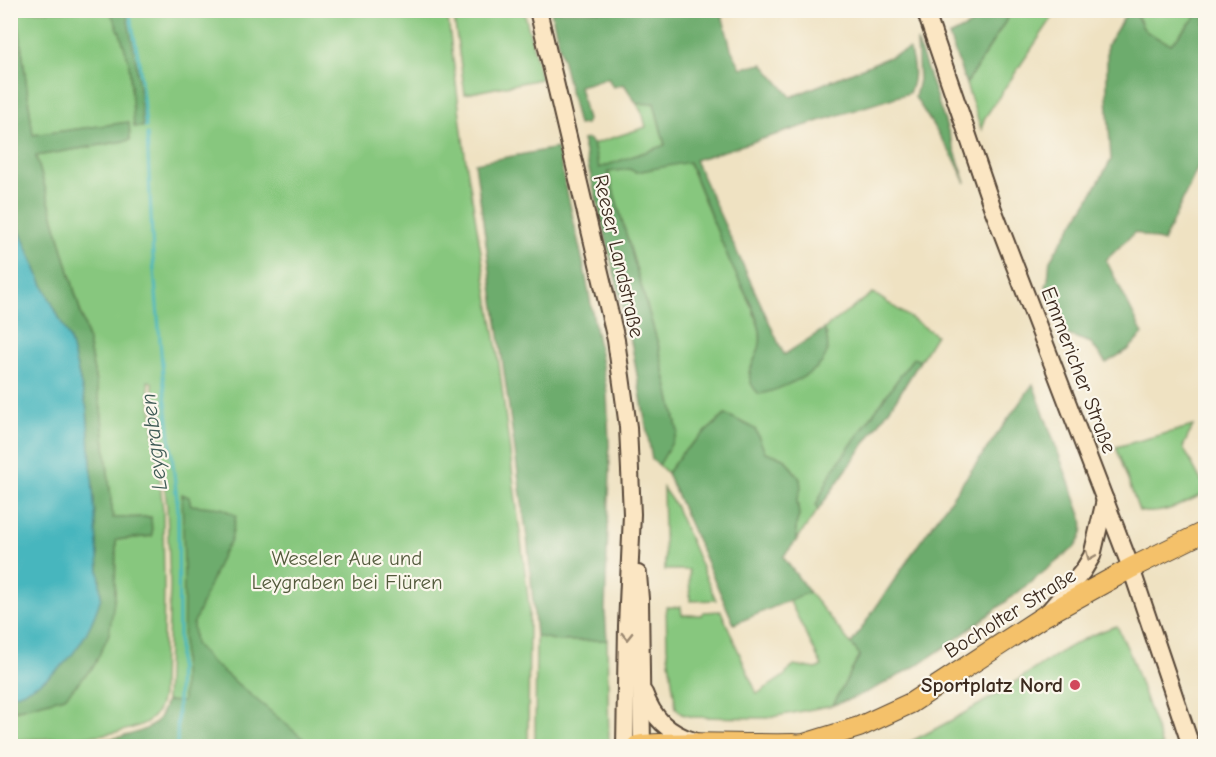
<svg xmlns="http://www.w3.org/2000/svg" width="1216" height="757" font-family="'Comic Neue',sans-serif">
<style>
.green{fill:#87c77e;stroke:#61784e;stroke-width:1.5}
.forest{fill:#6dac6d;stroke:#546b46;stroke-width:1.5}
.water{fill:#47b6be;stroke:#41706e;stroke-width:1.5}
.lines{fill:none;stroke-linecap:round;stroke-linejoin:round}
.stream{stroke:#47b6be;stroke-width:3}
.secondary-casing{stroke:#564637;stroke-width:20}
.primary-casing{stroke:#564637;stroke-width:22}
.secondary{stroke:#fbe6c3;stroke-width:16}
.primary{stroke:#f4c16a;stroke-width:20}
.oneway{stroke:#9b8870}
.poi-dot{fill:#d1495b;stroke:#fbf7ec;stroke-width:2}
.labels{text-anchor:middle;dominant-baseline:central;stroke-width:4.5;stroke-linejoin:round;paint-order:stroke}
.street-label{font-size:21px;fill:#3b2a1e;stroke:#fbf7ec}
.park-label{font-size:21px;fill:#52593b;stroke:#fbf7ec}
.poi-label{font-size:21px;font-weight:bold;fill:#3b2a1e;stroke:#fbf7ec;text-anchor:end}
.water-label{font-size:22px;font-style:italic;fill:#3f5b56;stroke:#fbf7ec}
</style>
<rect width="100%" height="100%" fill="#fbf7ec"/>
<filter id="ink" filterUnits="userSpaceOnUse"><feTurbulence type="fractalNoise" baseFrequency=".0167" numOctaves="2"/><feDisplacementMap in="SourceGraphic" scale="12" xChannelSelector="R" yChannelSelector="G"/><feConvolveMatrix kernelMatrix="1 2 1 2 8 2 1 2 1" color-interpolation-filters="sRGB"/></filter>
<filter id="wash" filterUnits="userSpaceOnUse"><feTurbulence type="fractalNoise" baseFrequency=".008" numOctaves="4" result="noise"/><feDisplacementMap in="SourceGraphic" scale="24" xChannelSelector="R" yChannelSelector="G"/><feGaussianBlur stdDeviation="1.35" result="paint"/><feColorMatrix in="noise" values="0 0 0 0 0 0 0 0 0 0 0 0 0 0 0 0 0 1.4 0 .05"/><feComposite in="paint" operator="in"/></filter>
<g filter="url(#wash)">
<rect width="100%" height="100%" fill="#efe2c2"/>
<g class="green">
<path d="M17,11H447L465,155L498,356L529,605L528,746H86L120,744L156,725L170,701H166L170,586L167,507L152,382L148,381L163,509L164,589L162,696C160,704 159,711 153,717C131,740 43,738 11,740L10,711L20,710L115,595L116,540L152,536L151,517L113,518L101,409L86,331L36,156L130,140L129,122L33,135Z"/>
<polygon points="453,11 524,11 541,79 465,94"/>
<polygon points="1012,11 1057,11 984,119 982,131 966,84"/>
<polygon points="1130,11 1201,11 1171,44 1153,36 1144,30 1138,16"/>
<polygon points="654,103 665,146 599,169 593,144 646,127 643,115 637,104"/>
<path d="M688,161L730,262L753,310L760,330L761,347L749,372L827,335L824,329L873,293L936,335L920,361L913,358L831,474L816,506L818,510L796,541V525L799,515L797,501L800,479L784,458L765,452C761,446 760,440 757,434C755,429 730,415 725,415L683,452L667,473L659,465L678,432L658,344L608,172L629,169L636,172Z"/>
<path d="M1193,426L1183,447L1205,488V493C1186,502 1162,517 1139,511L1116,447Z"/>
<polygon points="663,488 675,505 716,600 690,601 689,570 665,570"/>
<polygon points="809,592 860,655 833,705 767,718 693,717 682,714 676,708 667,647 666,607 681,607 682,615 702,615 703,612 721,611 757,694 784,676 794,665 816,669 822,666 789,600"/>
<path d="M1117,626L1130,654L1162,746H902C936,729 968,712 1000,692C1037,668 1075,638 1117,626Z"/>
<polygon points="536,636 559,641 607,640 609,746 535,746"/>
</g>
<g class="forest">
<polygon points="10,11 17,11 33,135 129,122 130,140 36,156 86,331 101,409 113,518 151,517 152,536 116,540 115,595 109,634 94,666 65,697 11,711 11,696 13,695 101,597 87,409 70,340 42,283 14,217 11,201"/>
<polygon points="110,11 126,11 136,61 143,127 134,127 129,63 120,33"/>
<path d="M551,11H721L731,49L741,68L763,64L791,97L909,49C914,63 916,79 909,93L695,160L784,355L824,329C837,359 814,373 791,383C780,388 770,393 759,394C735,371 765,359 760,331C755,307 741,285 731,264C716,230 703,195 689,162L636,172L629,169L608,172L658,344L678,432L659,465L652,460L632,346L582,140L588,139L593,144L599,168L665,145L654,103L637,104L624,84L613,87L608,78L579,86L587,120L586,124L578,125Z"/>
<polygon points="982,11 1012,11 966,84 949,36 971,25"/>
<path d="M1128,11C1142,17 1136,20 1144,29C1150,36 1162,40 1171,44L1201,11H1205V152L1163,242L1135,232L1106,260L1143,334L1129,349L1106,363L1091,343L1065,334L1055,302L1046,286C1050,277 1048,270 1050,260L1087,202L1111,160L1107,95V45Z"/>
<polygon points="917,41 966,183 955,160 915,97 919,80"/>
<polygon points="557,148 584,267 607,392 610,471 605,611 607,640 559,641 536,636 528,545 475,163"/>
<polygon points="913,358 920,361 897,398 818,510 816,506 831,473"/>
<path d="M1033,384L1082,518C1084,531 1082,538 1074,548C1003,603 919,678 833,705L860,655L851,644L918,545Z"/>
<path d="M725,415C729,415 749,426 755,429L765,452L784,458L800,479L801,488L797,501L799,515L796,525V541L783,557L809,592L734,624L667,473L683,452Z"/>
<path d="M182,494L189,497L191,505L222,508L236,516L231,540L222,555L193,625L195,644L209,660L312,746H11V745C43,743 133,745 156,722C161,716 164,708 166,701L183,702L184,563Z"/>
</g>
<path class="water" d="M10,201L14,217L42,283L70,340L87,409L101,597C87,645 60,680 11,696Z"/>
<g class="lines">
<g class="stream">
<polyline points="129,10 139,61 146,127"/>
<polyline points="147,134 153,258 163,376 178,509 179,652 177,746"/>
</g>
</g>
</g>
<g filter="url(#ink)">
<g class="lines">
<defs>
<g id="secondary">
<polyline points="538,10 616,340 628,427 632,514 627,626 625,746"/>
<polyline points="925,10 993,209 1131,568 1191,746"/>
<polyline points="638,574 640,599 642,746"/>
<polyline points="1049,611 1083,571 1092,556 1105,500"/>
<path d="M644,693C653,718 668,733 694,741"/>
</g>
<g id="primary">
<path d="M637,746L642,745C693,741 742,745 793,744"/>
<polyline points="781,746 804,744 859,727 911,703 1044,616 1131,568 1206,531"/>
</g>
</defs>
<use href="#secondary" class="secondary-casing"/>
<use href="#primary" class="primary-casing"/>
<use href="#secondary" class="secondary"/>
<use href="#primary" class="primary"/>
</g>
<defs><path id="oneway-chevron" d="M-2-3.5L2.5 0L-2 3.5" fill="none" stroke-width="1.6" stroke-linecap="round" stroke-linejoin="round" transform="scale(1.5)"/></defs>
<g class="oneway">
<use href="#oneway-chevron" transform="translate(1090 556) rotate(113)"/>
<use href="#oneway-chevron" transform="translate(627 636) rotate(91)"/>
</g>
</g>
<circle class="poi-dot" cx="1075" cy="685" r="6"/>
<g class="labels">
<g class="street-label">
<text transform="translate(619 256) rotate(77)">Reeser Landstraße</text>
<text transform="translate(1079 370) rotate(69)">Emmericher Straße</text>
<text transform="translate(1010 613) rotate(-32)">Bocholter Straße</text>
</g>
<g class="park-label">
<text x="347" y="558">Weseler Aue und<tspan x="347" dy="24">Leygraben bei Flüren</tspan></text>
</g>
<g class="poi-label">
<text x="1063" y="685">Sportplatz Nord</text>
</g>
<g class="water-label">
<text transform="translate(154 442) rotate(-97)">Leygraben</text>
</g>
</g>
<rect width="1216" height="757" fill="none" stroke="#fbf7ec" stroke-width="36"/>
</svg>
